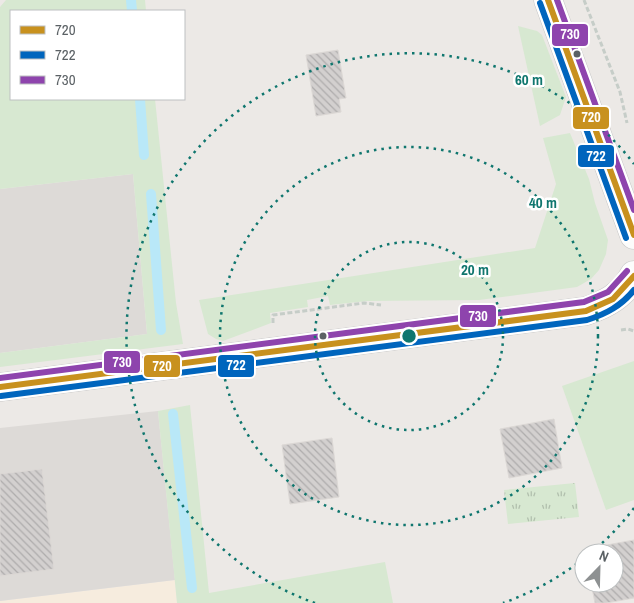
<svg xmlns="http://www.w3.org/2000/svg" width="634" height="603" font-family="'Archivo Narrow',sans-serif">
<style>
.commercial{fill:#f6ecde}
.industrial{fill:#dddad7}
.grass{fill:#d7e8d1}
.park{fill:url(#park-tufts)}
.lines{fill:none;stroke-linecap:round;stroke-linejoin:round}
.stream{stroke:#b9e8f8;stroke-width:10}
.building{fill:url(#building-back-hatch);stroke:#dcd8d5}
.tertiary-casing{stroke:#c7c7c7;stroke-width:29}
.path{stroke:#c6cdc8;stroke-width:3;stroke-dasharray:5 2.5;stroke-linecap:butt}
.tertiary{stroke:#fcfcfb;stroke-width:28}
.bus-1-casing{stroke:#fff;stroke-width:10}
.bus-2-casing{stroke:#fff;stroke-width:10}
.bus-3-casing{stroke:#fff;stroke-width:10}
.bus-1{stroke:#c8911e;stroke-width:6}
.bus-2{stroke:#0065bd;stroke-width:6}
.bus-3{stroke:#8e44ad;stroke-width:6}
.ring{fill:none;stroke:#0f766e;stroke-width:2.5;stroke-dasharray:2.5 5}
.bus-dot{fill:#5b6165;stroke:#fff;stroke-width:2}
.centre{fill:#0f766e;stroke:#fff;stroke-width:2.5}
.ring-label{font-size:15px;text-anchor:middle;font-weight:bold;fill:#0f766e;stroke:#fff;stroke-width:5;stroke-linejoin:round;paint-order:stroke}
.line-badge{stroke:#fff;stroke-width:2}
.badge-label{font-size:14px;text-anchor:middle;font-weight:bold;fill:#fff}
</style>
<defs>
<pattern id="park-tufts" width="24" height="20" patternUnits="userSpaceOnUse" patternTransform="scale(1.25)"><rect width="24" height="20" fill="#d7e8d1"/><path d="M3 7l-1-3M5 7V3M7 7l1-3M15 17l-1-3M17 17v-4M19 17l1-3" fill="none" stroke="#b1bfad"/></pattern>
<pattern id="building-back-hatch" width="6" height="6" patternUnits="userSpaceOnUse" patternTransform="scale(1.25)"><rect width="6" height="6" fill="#d3d0cf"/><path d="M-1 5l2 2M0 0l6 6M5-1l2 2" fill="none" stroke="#aeacac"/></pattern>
</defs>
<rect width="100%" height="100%" fill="#ece9e6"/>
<polygon class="commercial" points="175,580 177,603 0,603 0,601"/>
<g class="industrial">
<polygon points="133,174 147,334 0,353 0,189"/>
<polygon points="158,411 175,580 0,601 0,428"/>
</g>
<g class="grass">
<polygon points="6,0 145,0 146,11 11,11 11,99 155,99 176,303 183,344 0,367 0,353 147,334 133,174 0,189 0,7"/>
<polygon points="518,26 537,31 542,35 566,97 560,115 540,126"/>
<polygon points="570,133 589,179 595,203 608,240 606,254 599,270 591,279 577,287 479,300 367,301 330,305 328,296 307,300 308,307 270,313 271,323 223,341 216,339 208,334 199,300 535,248 556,184 543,138"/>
<polygon points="634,361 634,500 606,510 562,386"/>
<polygon points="190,405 209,593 385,562 393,603 177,603 158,411"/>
</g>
<polygon class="park" points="575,483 579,517 508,524 504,490"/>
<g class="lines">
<g class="stream">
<polyline points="131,0 132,11"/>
<polyline points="140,99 144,155"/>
<polyline points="151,194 161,330"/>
<polyline points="173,414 192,588"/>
</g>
</g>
<g class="building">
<polygon points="338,50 346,98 339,99 341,112 316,116 306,55"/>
<polygon points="554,419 562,468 509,478 500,429"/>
<polygon points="332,438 339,497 290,504 282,445"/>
<polygon points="42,469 54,569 0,576 0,474"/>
<polygon points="634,540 634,598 606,603 595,603 591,583 614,583 614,553 586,553 585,549"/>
</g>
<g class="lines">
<defs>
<g id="tertiary">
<polyline points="548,0 634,235"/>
<path d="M0,387L586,311C607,304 623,295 634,275"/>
</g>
</defs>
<use href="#tertiary" class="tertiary-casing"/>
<g class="path">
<polyline points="584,0 620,92 627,123"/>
<polyline points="273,323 273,315 364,303 381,305"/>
<polyline points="621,330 628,329 634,331"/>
</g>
<use href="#tertiary" class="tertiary"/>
<defs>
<g id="bus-1">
<polyline points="548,0 634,235"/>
<polyline points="0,387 586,311 613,299 634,276"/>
</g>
<g id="bus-2">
<polyline points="540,3 626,238"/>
<path d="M1,396L587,320C606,314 621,306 634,290"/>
</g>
<g id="bus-3">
<polyline points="557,0 634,210"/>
<polyline points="0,378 584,302 608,292 627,271"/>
</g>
</defs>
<use href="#bus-1" class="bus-1-casing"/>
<use href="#bus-2" class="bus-2-casing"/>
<use href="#bus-3" class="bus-3-casing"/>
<use href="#bus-1" class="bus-1"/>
<use href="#bus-2" class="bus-2"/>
<use href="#bus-3" class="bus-3"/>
</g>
<g class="ring">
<circle cx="409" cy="336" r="94"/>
<circle cx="409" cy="336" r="189"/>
<path d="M634 508A283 283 0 0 1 591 553M583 559A283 283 0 0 1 503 603M315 603A283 283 0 1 1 634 164"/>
</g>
<g class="bus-dot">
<circle cx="577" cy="54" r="4.5"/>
<circle cx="323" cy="336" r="4.5"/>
</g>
<circle cx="409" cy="336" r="8" class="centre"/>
<g class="ring-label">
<text x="529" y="85">60 m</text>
<text x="543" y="208">40 m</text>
<text x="475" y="275">20 m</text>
</g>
<g class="line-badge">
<rect x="551" y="23" width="38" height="24" rx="5" fill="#8e44ad"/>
<rect x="572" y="106" width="38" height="24" rx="5" fill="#c8911e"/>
<rect x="577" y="144" width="38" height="24" rx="5" fill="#0065bd"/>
<rect x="459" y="304" width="38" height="24" rx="5" fill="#8e44ad"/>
<rect x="103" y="350" width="38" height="24" rx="5" fill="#8e44ad"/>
<rect x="217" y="354" width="38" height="24" rx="5" fill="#0065bd"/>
<rect x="143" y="354" width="38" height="24" rx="5" fill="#c8911e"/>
</g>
<g class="badge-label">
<text x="570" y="39">730</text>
<text x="591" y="122">720</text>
<text x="596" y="161">722</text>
<text x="478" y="321">730</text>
<text x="122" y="367">730</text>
<text x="236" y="370">722</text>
<text x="162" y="371">720</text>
</g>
<rect x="10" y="10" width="175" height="90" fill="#ffffff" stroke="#bdc0c1"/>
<rect x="20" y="26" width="25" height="8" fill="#c8911e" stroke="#bdc0c1"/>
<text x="55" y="35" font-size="15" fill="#5b6165">720</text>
<rect x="20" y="51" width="25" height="8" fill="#0065bd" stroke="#bdc0c1"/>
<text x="55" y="60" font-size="15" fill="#5b6165">722</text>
<rect x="20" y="76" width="25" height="8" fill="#8e44ad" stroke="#bdc0c1"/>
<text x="55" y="85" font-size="15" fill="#5b6165">730</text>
<g transform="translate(599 568) rotate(23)"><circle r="24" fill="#ffffff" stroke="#bdc0c1"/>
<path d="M0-4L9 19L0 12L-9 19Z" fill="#8e9192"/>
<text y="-8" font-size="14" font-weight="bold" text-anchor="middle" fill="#5b6165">N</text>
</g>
</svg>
